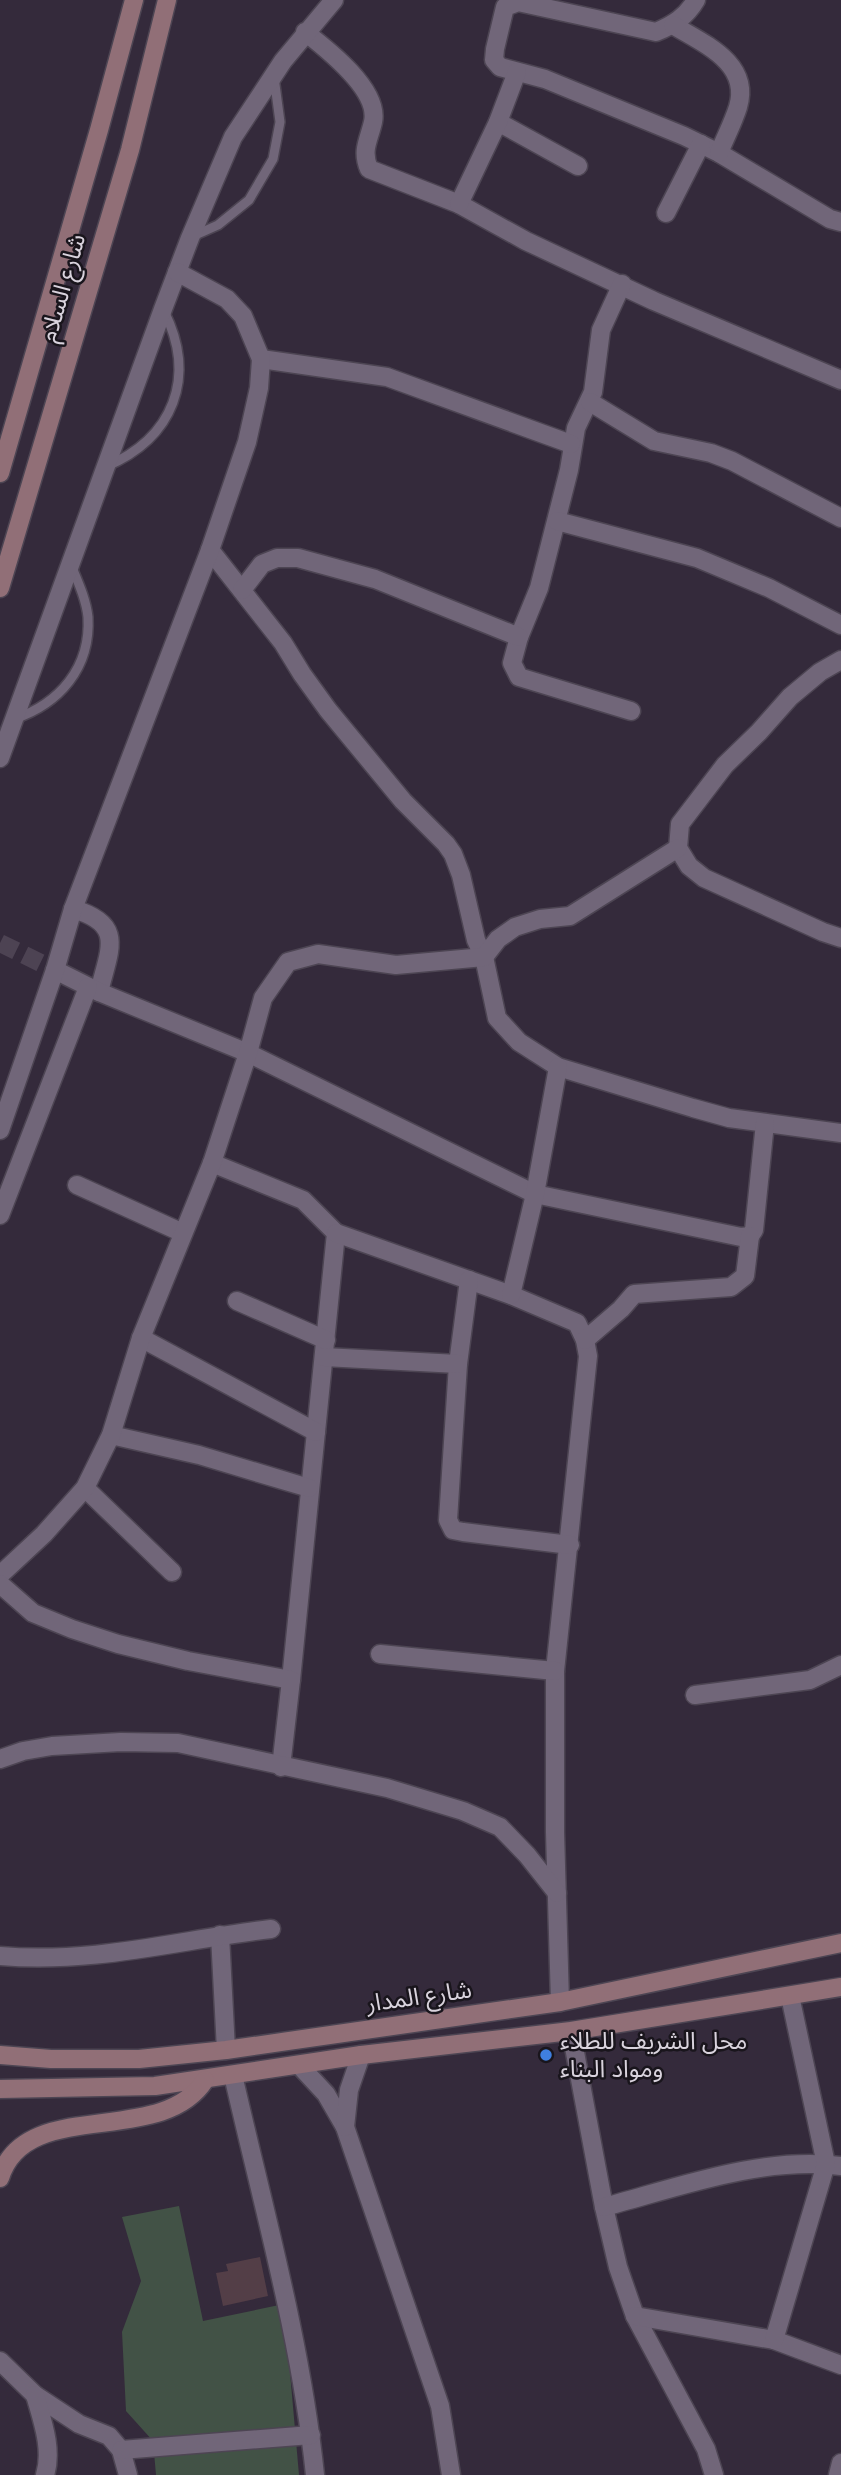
<svg xmlns="http://www.w3.org/2000/svg" width="841" height="2475" font-family="'Varela Round','Noto Sans Arabic',sans-serif">
<style>
.green{fill:#425246}
.building{fill:#533e47}
.lines{fill:none;stroke-linecap:round;stroke-linejoin:round}
.street-tunnel{stroke:#4d4353;stroke-width:18;stroke-dasharray:18 9;stroke-linecap:butt}
.lane-casing{stroke:#4d4553;stroke-width:12}
.street-casing{stroke:#4d4553;stroke-width:21}
.secondary-casing{stroke:#4d4553;stroke-width:21}
.lane{stroke:#716679;stroke-width:9}
.street{stroke:#716679;stroke-width:18}
.secondary{stroke:#916f77;stroke-width:18}
.shop-dot{fill:#3f7fe0;stroke:#19151c;stroke-width:2.5}
.labels{text-anchor:middle;dominant-baseline:central;stroke-width:5;stroke-linejoin:round;paint-order:stroke}
.street-label{font-size:24px;fill:#d9d3dd;stroke:#19151c}
.poi-label{font-size:24px;fill:#d9d3dd;stroke:#19151c;text-anchor:start}
</style>
<rect width="100%" height="100%" fill="#342a3b"/>
<polygon class="green" points="179,2206 203,2321 284,2304 299,2475 156,2475 153,2441 126,2411 122,2332 141,2281 122,2217"/>
<polygon class="building" points="260,2257 268,2296 223,2306 216,2273 228,2271 226,2264"/>
<g class="lines">
<polyline class="street-tunnel" points="0,943 55,970"/>
<defs>
<g id="lane">
<polyline points="191,237 218,225 249,200 273,159 280,122 274,77"/>
<path d="M105,467C174,438 197,377 164,311"/>
<path d="M14,719C59,704 91,668 88,617C86,599 78,582 71,565"/>
</g>
<g id="street">
<path d="M696,0C686,17 673,25 656,32L518,2L505,7L495,49L494,60L500,67L545,79L684,136L719,153L830,219L841,222"/>
<path d="M673,25C704,44 751,63 738,107C733,123 725,138 719,153"/>
<path d="M305,32C327,49 380,90 373,122C369,140 361,150 369,169L459,204L526,241L654,301L841,380"/>
<polyline points="498,122 578,166"/>
<polyline points="459,204 498,122 517,72"/>
<polyline points="666,213 701,144"/>
<polyline points="622,284 601,330 593,392 576,428 569,470 539,588 519,637 512,663 519,677 631,711"/>
<polyline points="261,359 387,377 571,444"/>
<polyline points="590,402 654,441 711,453 732,461 841,518"/>
<polyline points="557,521 697,558 769,588 841,625"/>
<polyline points="210,550 283,643 302,674 328,710 403,801 446,844 453,854 461,875 476,940 484,957 497,1018 519,1042 558,1067 693,1108 729,1118 841,1133"/>
<polyline points="242,590 262,564 277,558 298,558 375,579 519,637"/>
<polyline points="841,660 820,672 790,697 759,732 725,765 680,824 678,848 689,866 704,878 823,932 841,938"/>
<polyline points="0,758 163,309 190,238 233,137 283,61 334,0"/>
<path d="M73,909C126,924 109,950 99,992"/>
<polyline points="55,970 99,992 248,1053 535,1194 741,1237 750,1236 754,1230 765,1123"/>
<polyline points="0,1130 55,970 73,909 210,550 247,442 259,388 261,359 243,316 227,299 177,272"/>
<polyline points="212,1163 303,1200 336,1233 291,1680"/>
<polyline points="77,1185 183,1233"/>
<polyline points="0,1215 88,987"/>
<polyline points="336,1233 511,1295 577,1323 585,1340 588,1356 555,1671 555,1832 560,2002"/>
<polyline points="469,1280 458,1364 448,1520 453,1530 463,1532 570,1545"/>
<polyline points="511,1295 535,1194 558,1067"/>
<polyline points="237,1301 326,1340"/>
<polyline points="141,1338 316,1432"/>
<polyline points="585,1340 621,1309 634,1294 731,1287 745,1276 750,1236"/>
<polyline points="324,1357 458,1364"/>
<polyline points="111,1435 199,1455 309,1488"/>
<polyline points="85,1488 172,1572"/>
<polyline points="0,1575 44,1534 85,1488 111,1435 141,1338 212,1163 248,1053 263,998 288,962 318,954 396,965 484,957 498,939 515,927 540,919 570,916 678,848"/>
<polyline points="0,1584 33,1613 72,1629 118,1644 188,1661 291,1680 281,1767"/>
<polyline points="380,1654 555,1671"/>
<polyline points="695,1695 810,1680 841,1665"/>
<polyline points="0,1759 23,1751 52,1746 121,1742 178,1743 387,1788 463,1811 500,1827 527,1855 557,1893"/>
<polyline points="220,1935 226,2050"/>
<path d="M0,1956C95,1964 178,1940 271,1929"/>
<polyline points="571,2031 604,2207 618,2267 635,2316 706,2449 714,2475"/>
<polyline points="300,2066 326,2094 345,2127 440,2406 451,2475"/>
<path d="M233,2075C263,2207 301,2340 315,2475"/>
<polyline points="345,2127 349,2090 361,2055"/>
<path d="M604,2207C679,2187 762,2156 841,2166"/>
<polyline points="635,2316 774,2340 841,2365"/>
<polyline points="774,2340 826,2164 790,1996"/>
<polyline points="0,2361 35,2395 79,2424 109,2436 121,2450 128,2475"/>
<path d="M35,2395C42,2420 53,2449 45,2475"/>
<polyline points="121,2450 311,2435"/>
<polyline points="838,2475 841,2463"/>
</g>
<g id="secondary">
<polyline points="0,473 99,130 134,0"/>
<polyline points="0,588 130,150 167,0"/>
<polyline points="0,2055 51,2059 139,2059 226,2050 560,2002 841,1943"/>
<polyline points="0,2089 155,2086 361,2055 571,2031 841,1987"/>
<path d="M0,2178C25,2095 161,2149 205,2080"/>
</g>
</defs>
<use href="#lane" class="lane-casing"/>
<use href="#street" class="street-casing"/>
<use href="#secondary" class="secondary-casing"/>
<use href="#lane" class="lane"/>
<use href="#street" class="street"/>
<use href="#secondary" class="secondary"/>
</g>
<circle class="shop-dot" cx="546" cy="2055" r="7"/>
<g class="labels">
<g class="street-label">
<text transform="translate(63 288) rotate(-74)">شارع السلام</text>
<text transform="translate(419 1997) rotate(-8)">شارع المدار</text>
</g>
<g class="poi-label">
<text x="560" y="2041">محل الشريف للطلاء<tspan x="560" dy="28">ومواد البناء</tspan></text>
</g>
</g>
</svg>
